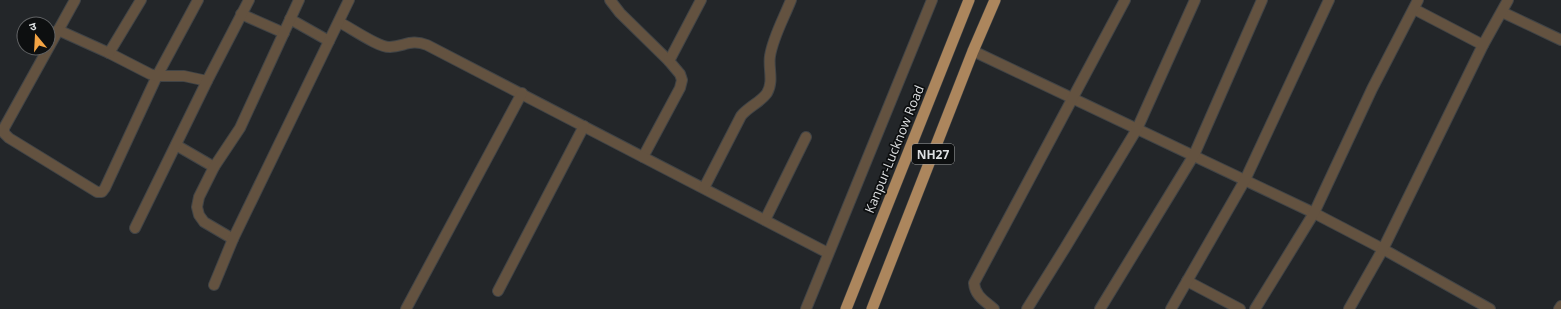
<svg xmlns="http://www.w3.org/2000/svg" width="1561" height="309" font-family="'Open Sans','Noto Sans Devanagari',sans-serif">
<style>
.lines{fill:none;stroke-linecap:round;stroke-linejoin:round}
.minor-casing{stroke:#414446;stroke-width:12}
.trunk-casing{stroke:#414446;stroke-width:12}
.minor{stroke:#635240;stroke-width:10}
.trunk{stroke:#ac865d;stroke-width:11}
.labels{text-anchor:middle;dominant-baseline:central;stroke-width:3.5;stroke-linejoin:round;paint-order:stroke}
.shield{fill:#0d0f10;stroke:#9fa1a2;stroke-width:1}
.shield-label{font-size:12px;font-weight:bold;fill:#dddfe1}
.street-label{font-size:13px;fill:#dddfe1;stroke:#0d0f10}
</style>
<rect width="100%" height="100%" fill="#232629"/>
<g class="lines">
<defs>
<g id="minor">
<polyline points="75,0 4,128 4,133 9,138 97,192 102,192 105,188 157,76 198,0"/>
<polyline points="610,0 620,13 669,61 680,74 682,80 680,88 643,157"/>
<polyline points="1414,9 1483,45"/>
<polyline points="1502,12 1561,40"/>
<polyline points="241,14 284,33"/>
<polyline points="290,19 329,41"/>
<path d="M339,22C351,28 379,48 390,47C405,46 411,39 427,45L828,253"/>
<polyline points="58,30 109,53 150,74 157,76 184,76 207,81"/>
<polyline points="973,51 1314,213 1383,249 1490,309"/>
<polyline points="109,53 141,0"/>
<polyline points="669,61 701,0"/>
<polyline points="176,145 214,167"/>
<path d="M704,188L741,116C748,107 761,102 767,93C774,81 768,68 770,56C773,37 784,18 791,0"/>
<polyline points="765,220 806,137"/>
<polyline points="135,228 207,81 249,0"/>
<polyline points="233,239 204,222 199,215 197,207 199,197 214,167 240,128 299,0"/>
<polyline points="1187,281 1240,309"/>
<polyline points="214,285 233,239 349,0"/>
<polyline points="498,291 584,126"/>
<polyline points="406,309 522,93"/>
<polyline points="806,309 932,0"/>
<path d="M994,309C985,301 975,296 974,283L1125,0"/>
<polyline points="1027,309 1065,248 1137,129 1195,0"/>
<polyline points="1100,309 1194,155 1262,0"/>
<polyline points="1171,309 1245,180 1329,0"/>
<polyline points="1255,309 1314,213 1372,89 1418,0"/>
<polyline points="1349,309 1383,249 1483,45 1508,0"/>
<polyline points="1559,309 1561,306"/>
</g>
<g id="trunk">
<polyline points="846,309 969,0"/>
<polyline points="872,309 973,51 995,0"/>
</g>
</defs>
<use href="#minor" class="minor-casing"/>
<use href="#trunk" class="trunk-casing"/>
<use href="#minor" class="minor"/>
<use href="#trunk" class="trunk"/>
</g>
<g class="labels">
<rect class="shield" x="912" y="144" width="42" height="20" rx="3"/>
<g class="shield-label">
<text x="933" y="154">NH27</text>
</g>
<g class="street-label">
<text transform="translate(894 149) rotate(-68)">Kanpur-Lucknow Road</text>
</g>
</g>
<g transform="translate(36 36) rotate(342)"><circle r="19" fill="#0d0f10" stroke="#606264"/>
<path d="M0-3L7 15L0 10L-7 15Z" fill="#f4a444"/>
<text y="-6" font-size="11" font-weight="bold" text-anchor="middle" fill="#dddfe1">उ</text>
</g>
</svg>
